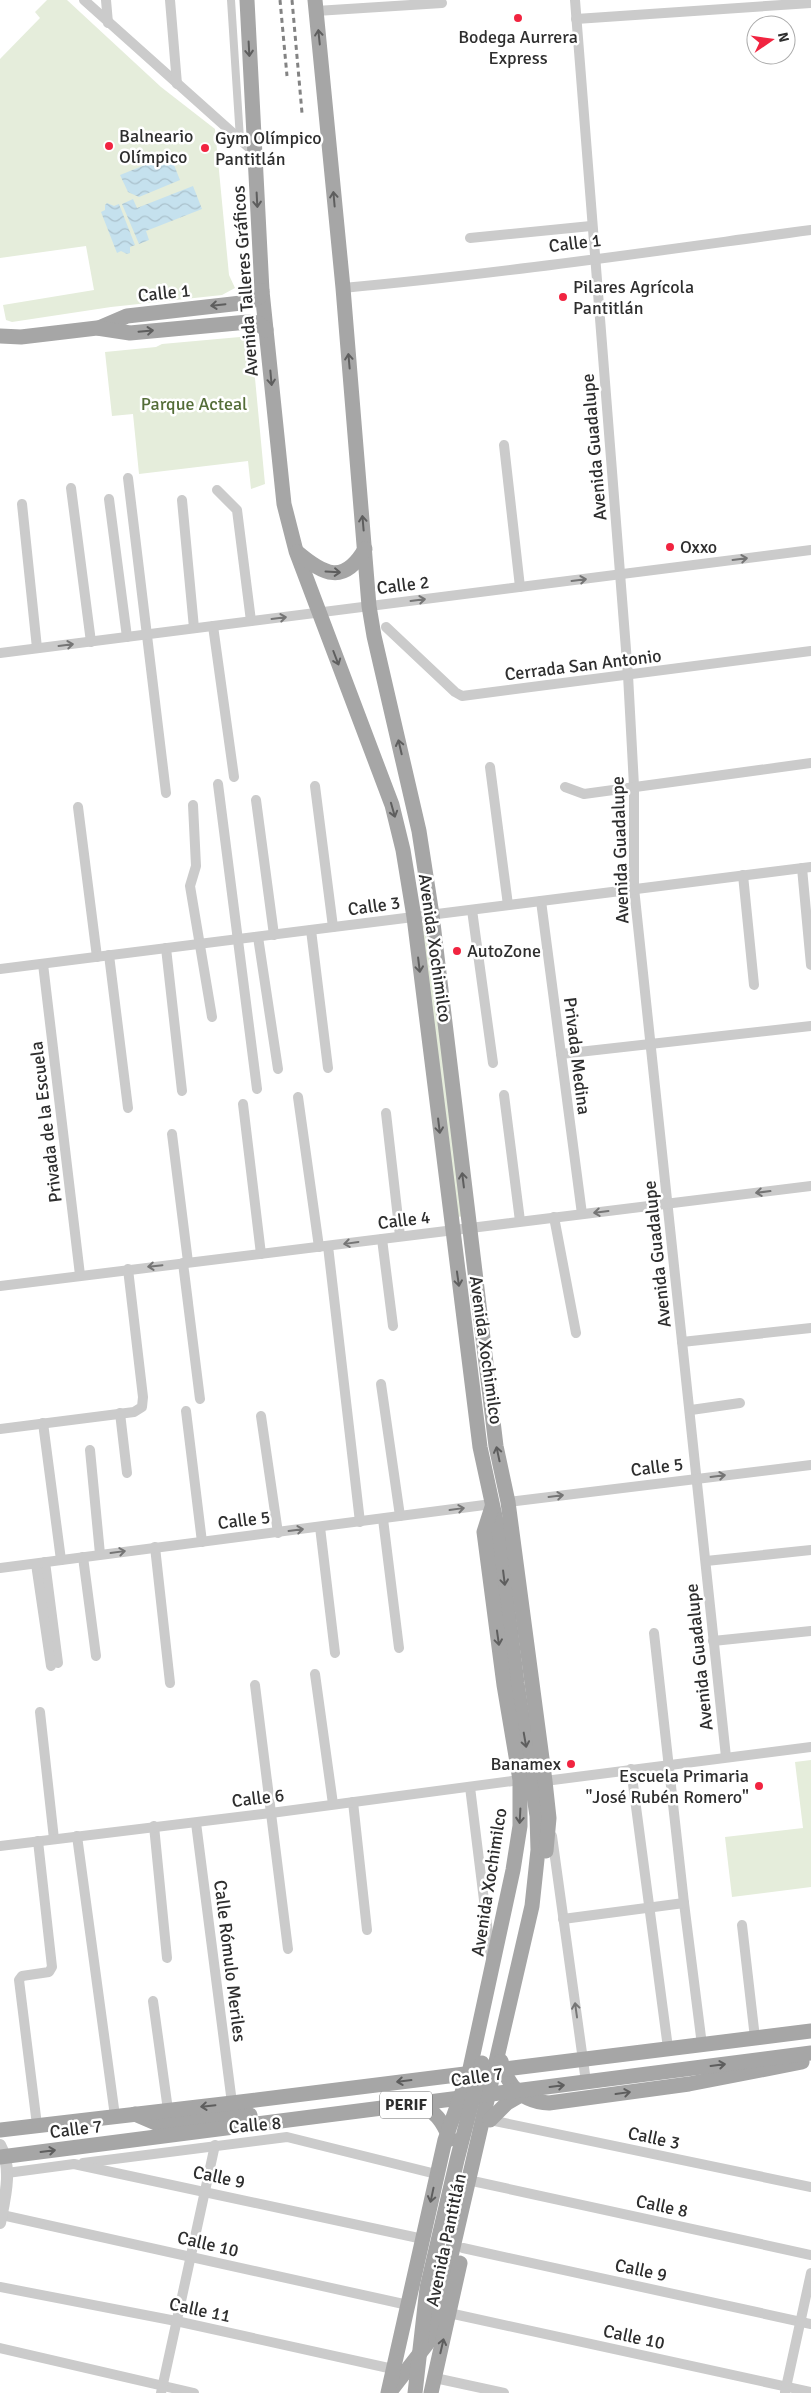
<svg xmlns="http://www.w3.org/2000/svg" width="811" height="2393" font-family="Signika,sans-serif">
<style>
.park{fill:#e5eddb}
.water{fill:url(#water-waves)}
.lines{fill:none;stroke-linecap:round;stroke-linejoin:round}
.pedestrian{stroke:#cbcbcb;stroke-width:8}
.minor{stroke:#cbcbcb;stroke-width:10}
.tertiary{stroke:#cbcbcb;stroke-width:12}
.primary{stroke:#a6a6a6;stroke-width:15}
.rail{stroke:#838383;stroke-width:3;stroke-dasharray:5 4;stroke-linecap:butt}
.oneway{stroke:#5e5e5e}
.oneway2{stroke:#757575}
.poi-dot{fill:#f12440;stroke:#fff;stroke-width:2}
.labels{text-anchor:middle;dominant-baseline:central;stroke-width:5;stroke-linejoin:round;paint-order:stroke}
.shield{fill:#fff;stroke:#6d6d6d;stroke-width:1}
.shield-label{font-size:16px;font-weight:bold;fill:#2e2e2e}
.poi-label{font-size:18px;fill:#2e2e2e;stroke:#fff;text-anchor:start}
.street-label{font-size:18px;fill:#2e2e2e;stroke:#fff}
.park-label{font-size:18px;fill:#546d38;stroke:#fff}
</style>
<defs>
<pattern id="water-waves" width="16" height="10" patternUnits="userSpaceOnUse" patternTransform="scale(1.25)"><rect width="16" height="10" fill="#c5e1ee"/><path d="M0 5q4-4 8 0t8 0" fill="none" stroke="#aac1cc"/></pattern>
</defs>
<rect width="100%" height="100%" fill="#fff"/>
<g class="park">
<polygon points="47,0 67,0 161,87 215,129 229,275 235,288 222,295 111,307 12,322 6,320 3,305 94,290 86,246 0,258 0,59 40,18 35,12"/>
<polygon points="251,336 265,484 251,489 248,461 139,474 133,414 112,416 105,352 156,347 162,344"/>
<polygon points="429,922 466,1216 456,1217 418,923"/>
<polygon points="811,1760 811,1887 732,1897 725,1837 803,1828 795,1762"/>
</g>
<g class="water">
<polygon points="170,155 180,180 139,197 128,192 120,175"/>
<polygon points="193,186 202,209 146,231 149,240 139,244 122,204 133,199 137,208"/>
<polygon points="107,203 114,206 119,204 135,245 130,247 130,253 127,254 121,251 117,253 101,212 105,210 105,205"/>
</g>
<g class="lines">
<polyline class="pedestrian" points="231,0 240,139"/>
<g class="minor">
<polyline points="84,0 254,152"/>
<polyline points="106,0 108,23"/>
<polyline points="170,0 177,84"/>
<polyline points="575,0 628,675 634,786 634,888 726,1757"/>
<polyline points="316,11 442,3"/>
<polyline points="576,19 811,3"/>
<polyline points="470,238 591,226"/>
<path d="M343,288C499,274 655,251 811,230"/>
<polyline points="504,445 520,587"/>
<polyline points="128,478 166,793"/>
<polyline points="71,488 91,642"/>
<polyline points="217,490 237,510 251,621"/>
<polyline points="109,499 127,637"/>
<polyline points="182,500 194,628"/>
<polyline points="22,504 37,648"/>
<polyline points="213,626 234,777"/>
<polyline points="386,627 455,692 462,696 811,651"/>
<polyline points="0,653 811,550"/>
<polyline points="490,767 508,905"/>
<polyline points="218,784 257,1089"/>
<polyline points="315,786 333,927"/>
<polyline points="565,787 584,794 811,763"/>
<polyline points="256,800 274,935"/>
<polyline points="193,805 196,866 190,886 212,1017"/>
<polyline points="78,807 97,957"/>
<polyline points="802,868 811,965"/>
<polyline points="743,875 754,985"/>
<polyline points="541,901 582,1214"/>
<polyline points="472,910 493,1063"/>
<polyline points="311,930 328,1068"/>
<polyline points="258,937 278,1069"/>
<polyline points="166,948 182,1091"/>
<polyline points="109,955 128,1108"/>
<polyline points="43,964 80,1275"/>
<polyline points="0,969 811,867"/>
<polyline points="561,1054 811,1026"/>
<polyline points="504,1095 520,1221"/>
<polyline points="298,1097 319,1247"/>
<polyline points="243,1104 261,1254"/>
<polyline points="386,1113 400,1236"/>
<polyline points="172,1134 188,1262"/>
<polyline points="554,1217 576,1333"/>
<polyline points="382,1239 393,1326"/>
<polyline points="328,1246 360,1522"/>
<polyline points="183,1263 200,1399"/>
<polyline points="0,1286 811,1186"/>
<polyline points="682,1342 811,1328"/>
<polyline points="381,1384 400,1516"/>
<polyline points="691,1410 740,1403"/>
<polyline points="186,1411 202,1542"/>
<polyline points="120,1413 127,1473"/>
<polyline points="261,1416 278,1533"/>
<polyline points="43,1423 61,1560"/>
<polyline points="0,1429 134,1412 142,1407 143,1397 128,1269"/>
<polyline points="90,1450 100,1554"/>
<polyline points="508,1502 811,1465"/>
<polyline points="383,1519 399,1648"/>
<polyline points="320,1527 335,1653"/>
<polyline points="155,1547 170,1683"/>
<polyline points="83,1557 96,1656"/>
<polyline points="706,1561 811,1550"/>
<polyline points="45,1562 58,1663"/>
<polyline points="36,1564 51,1666"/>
<polyline points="0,1568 492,1504"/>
<polyline points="654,1633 684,1903 702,2045"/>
<polyline points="713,1641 811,1631"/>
<polyline points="315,1674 333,1804"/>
<polyline points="255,1685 288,1949"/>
<polyline points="40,1712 54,1839"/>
<polyline points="631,1769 668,2048"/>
<polyline points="545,1781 811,1747"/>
<polyline points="470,1787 491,1957"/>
<polyline points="353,1802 367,1930"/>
<polyline points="196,1823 232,2103"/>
<polyline points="154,1826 167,1958"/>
<polyline points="77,1836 115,2116"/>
<polyline points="552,1836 586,2082"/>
<polyline points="0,1846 271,1813 520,1780"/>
<polyline points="563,1919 684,1903"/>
<polyline points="742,1925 755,2038"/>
<polyline points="153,2001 168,2110"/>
<polyline points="490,2120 811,2187"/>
<polyline points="37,2125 19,1980 22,1976 49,1972 52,1967 38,1841"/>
<polyline points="83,2163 287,2137 436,2174"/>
<polyline points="7,2173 74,2164 423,2239"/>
<polyline points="477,2182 811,2255"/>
<polyline points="2,2215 408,2305"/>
<polyline points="463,2248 811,2324"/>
<polyline points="0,2287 176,2321 393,2369"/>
<polyline points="449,2313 811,2392"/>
<polyline points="0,2348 194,2393"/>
<polyline points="435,2378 504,2393"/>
<polyline points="785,2392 811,2273"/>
<polyline points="161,2393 215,2145"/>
</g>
<path class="tertiary" d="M0,2145C13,2168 5,2198 0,2223"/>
<g class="primary">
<polyline points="247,0 262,291 284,504 296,551 392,805 403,850 414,917 480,1447 498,1530 517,1683 537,1816 538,1850 532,1906 436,2321 427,2344 389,2393"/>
<polyline points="315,0 343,288 369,606 374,636 419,831 432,915 496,1446 508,1502 545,1781 549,1818 546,1851"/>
<polyline points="99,328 127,316 250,302 260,296 262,291"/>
<polyline points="0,336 21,337 97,328 130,333 248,322 258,323 266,330"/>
<path d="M297,552C324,575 344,585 365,549"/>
<path d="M501,2061C508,2087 522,2102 549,2103L689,2084L802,2062"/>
<path d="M417,2103C435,2110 443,2122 450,2139"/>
<polyline points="135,2114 156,2123 175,2124 250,2115"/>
<polyline points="490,2120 507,2103 526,2092"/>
<polyline points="0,2130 232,2103 811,2031"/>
<polyline points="0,2157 811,2053"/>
<polyline points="388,2393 445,2140 469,2073 513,1870 520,1826 520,1780 504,1685 484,1532 492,1507"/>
<polyline points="415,2393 427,2288 457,2160 482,2063"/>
<polyline points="431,2393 460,2263"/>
</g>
<g class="rail">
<polyline points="280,0 287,76"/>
<polyline points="292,0 302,113"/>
</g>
</g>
<defs><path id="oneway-shaft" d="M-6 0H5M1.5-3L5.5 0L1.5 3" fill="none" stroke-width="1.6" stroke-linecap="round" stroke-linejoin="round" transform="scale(1.25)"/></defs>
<g class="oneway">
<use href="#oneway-shaft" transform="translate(319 37) rotate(-96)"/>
<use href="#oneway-shaft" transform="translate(249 49) rotate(87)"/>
<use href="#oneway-shaft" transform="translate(334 199) rotate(-95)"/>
<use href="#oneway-shaft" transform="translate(257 200) rotate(87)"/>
<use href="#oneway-shaft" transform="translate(218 305) rotate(174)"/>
<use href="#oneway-shaft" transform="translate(146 331) rotate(-5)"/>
<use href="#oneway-shaft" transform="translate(349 361) rotate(-95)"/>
<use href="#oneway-shaft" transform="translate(271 378) rotate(85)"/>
<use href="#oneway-shaft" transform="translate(363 523) rotate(-95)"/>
<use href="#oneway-shaft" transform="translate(333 572) rotate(3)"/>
<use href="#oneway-shaft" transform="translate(336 658) rotate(69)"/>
<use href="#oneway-shaft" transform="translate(400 747) rotate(-103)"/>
<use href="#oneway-shaft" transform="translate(393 810) rotate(74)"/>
<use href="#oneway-shaft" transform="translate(419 965) rotate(83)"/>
<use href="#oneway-shaft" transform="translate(439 1126) rotate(83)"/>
<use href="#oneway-shaft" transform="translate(463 1180) rotate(-97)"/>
<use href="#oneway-shaft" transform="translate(458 1279) rotate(82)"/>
<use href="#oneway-shaft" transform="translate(498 1454) rotate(-102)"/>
<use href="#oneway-shaft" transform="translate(504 1578) rotate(83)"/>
<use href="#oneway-shaft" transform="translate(498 1638) rotate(82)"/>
<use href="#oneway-shaft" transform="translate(525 1740) rotate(80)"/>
<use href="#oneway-shaft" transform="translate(520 1816) rotate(93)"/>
<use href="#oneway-shaft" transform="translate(718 2065) rotate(-7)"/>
<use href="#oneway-shaft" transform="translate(404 2081) rotate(173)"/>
<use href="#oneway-shaft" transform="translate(557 2086) rotate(-7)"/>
<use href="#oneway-shaft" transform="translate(623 2093) rotate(-8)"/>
<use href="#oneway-shaft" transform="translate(208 2106) rotate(174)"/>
<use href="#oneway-shaft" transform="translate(48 2151) rotate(-7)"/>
<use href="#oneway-shaft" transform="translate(432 2195) rotate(102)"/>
<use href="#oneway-shaft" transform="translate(442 2346) rotate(-77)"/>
</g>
<g class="oneway2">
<use href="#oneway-shaft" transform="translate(740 559) rotate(-7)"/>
<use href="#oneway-shaft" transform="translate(579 580) rotate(-7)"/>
<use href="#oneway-shaft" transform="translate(418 600) rotate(-7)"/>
<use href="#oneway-shaft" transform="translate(279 618) rotate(-7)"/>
<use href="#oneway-shaft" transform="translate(66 645) rotate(-7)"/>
<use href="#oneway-shaft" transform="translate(763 1192) rotate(173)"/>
<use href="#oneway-shaft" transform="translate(601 1212) rotate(173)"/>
<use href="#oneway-shaft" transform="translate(351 1243) rotate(172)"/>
<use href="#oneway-shaft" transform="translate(155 1266) rotate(174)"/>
<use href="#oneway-shaft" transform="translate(718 1476) rotate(-7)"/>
<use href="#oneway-shaft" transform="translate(556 1496) rotate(-7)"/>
<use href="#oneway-shaft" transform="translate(457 1509) rotate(-8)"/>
<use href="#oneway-shaft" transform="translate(296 1530) rotate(-7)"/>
<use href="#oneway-shaft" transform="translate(118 1552) rotate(-8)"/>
<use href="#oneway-shaft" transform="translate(576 2010) rotate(-98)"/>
</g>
<g class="poi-dot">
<circle cx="518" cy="18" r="5"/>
<circle cx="109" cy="146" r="5"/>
<circle cx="205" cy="148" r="5"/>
<circle cx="563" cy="297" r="5"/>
<circle cx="670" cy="547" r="5"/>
<circle cx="457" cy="951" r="5"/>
<circle cx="571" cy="1764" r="5"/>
<circle cx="759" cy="1786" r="5"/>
</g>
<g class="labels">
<rect class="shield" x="380" y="2091.5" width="52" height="27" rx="4"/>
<g class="shield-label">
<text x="406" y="2105">PERIF</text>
</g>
<g class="poi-label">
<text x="518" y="37" text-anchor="middle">Bodega Aurrera<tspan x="518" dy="21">Express</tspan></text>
<text x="119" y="136">Balneario<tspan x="119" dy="21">Olímpico</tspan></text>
<text x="215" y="138">Gym Olímpico<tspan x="215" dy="21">Pantitlán</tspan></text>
<text x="573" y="287">Pilares Agrícola<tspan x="573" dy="21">Pantitlán</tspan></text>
<text x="680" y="547">Oxxo</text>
<text x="467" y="951">AutoZone</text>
<text x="561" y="1764" text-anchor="end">Banamex</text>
<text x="749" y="1776" text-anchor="end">Escuela Primaria<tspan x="749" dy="21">"José Rubén Romero"</tspan></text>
</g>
<g class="street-label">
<text transform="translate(575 243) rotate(-7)">Calle 1</text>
<text transform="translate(245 281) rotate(-94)">Avenida Talleres Gráficos</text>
<text transform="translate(164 293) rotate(-6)">Calle 1</text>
<text transform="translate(594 447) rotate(-95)">Avenida Guadalupe</text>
<text transform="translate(403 585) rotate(-7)">Calle 2</text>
<text transform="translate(583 665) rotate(-7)">Cerrada San Antonio</text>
<text transform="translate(620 850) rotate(-92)">Avenida Guadalupe</text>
<text transform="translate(374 906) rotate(-8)">Calle 3</text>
<text transform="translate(435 948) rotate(82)">Avenida Xochimilco</text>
<text transform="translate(577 1056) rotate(83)">Privada Medina</text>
<text transform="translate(46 1122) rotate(-97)">Privada de la Escuela</text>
<text transform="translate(404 1220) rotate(-7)">Calle 4</text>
<text transform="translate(657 1254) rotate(-96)">Avenida Guadalupe</text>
<text transform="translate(486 1350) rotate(82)">Avenida Xochimilco</text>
<text transform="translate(657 1467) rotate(-7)">Calle 5</text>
<text transform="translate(244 1520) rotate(-7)">Calle 5</text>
<text transform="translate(699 1657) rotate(-96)">Avenida Guadalupe</text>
<text transform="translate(258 1798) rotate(-7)">Calle 6</text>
<text transform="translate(489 1882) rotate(-81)">Avenida Xochimilco</text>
<text transform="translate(230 1961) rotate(83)">Calle Rómulo Meriles</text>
<text transform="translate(477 2077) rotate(-8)">Calle 7</text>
<text transform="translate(255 2125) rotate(-5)">Calle 8</text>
<text transform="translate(76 2129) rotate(-7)">Calle 7</text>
<text transform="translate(654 2138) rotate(12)">Calle 3</text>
<text transform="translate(219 2177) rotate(12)">Calle 9</text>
<text transform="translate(662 2206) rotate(12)">Calle 8</text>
<text transform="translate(446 2240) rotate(-78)">Avenida Pantitlán</text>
<text transform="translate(208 2244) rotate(13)">Calle 10</text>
<text transform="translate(641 2270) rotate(12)">Calle 9</text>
<text transform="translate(200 2310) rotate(12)">Calle 11</text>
<text transform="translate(634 2337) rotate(12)">Calle 10</text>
</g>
<g class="park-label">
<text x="194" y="404">Parque Acteal</text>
</g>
</g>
<g transform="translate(771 40) rotate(77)"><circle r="24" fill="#ffffff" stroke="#ababab"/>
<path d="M0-4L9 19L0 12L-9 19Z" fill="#f12440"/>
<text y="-8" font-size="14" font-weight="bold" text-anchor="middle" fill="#2e2e2e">N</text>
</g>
</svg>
